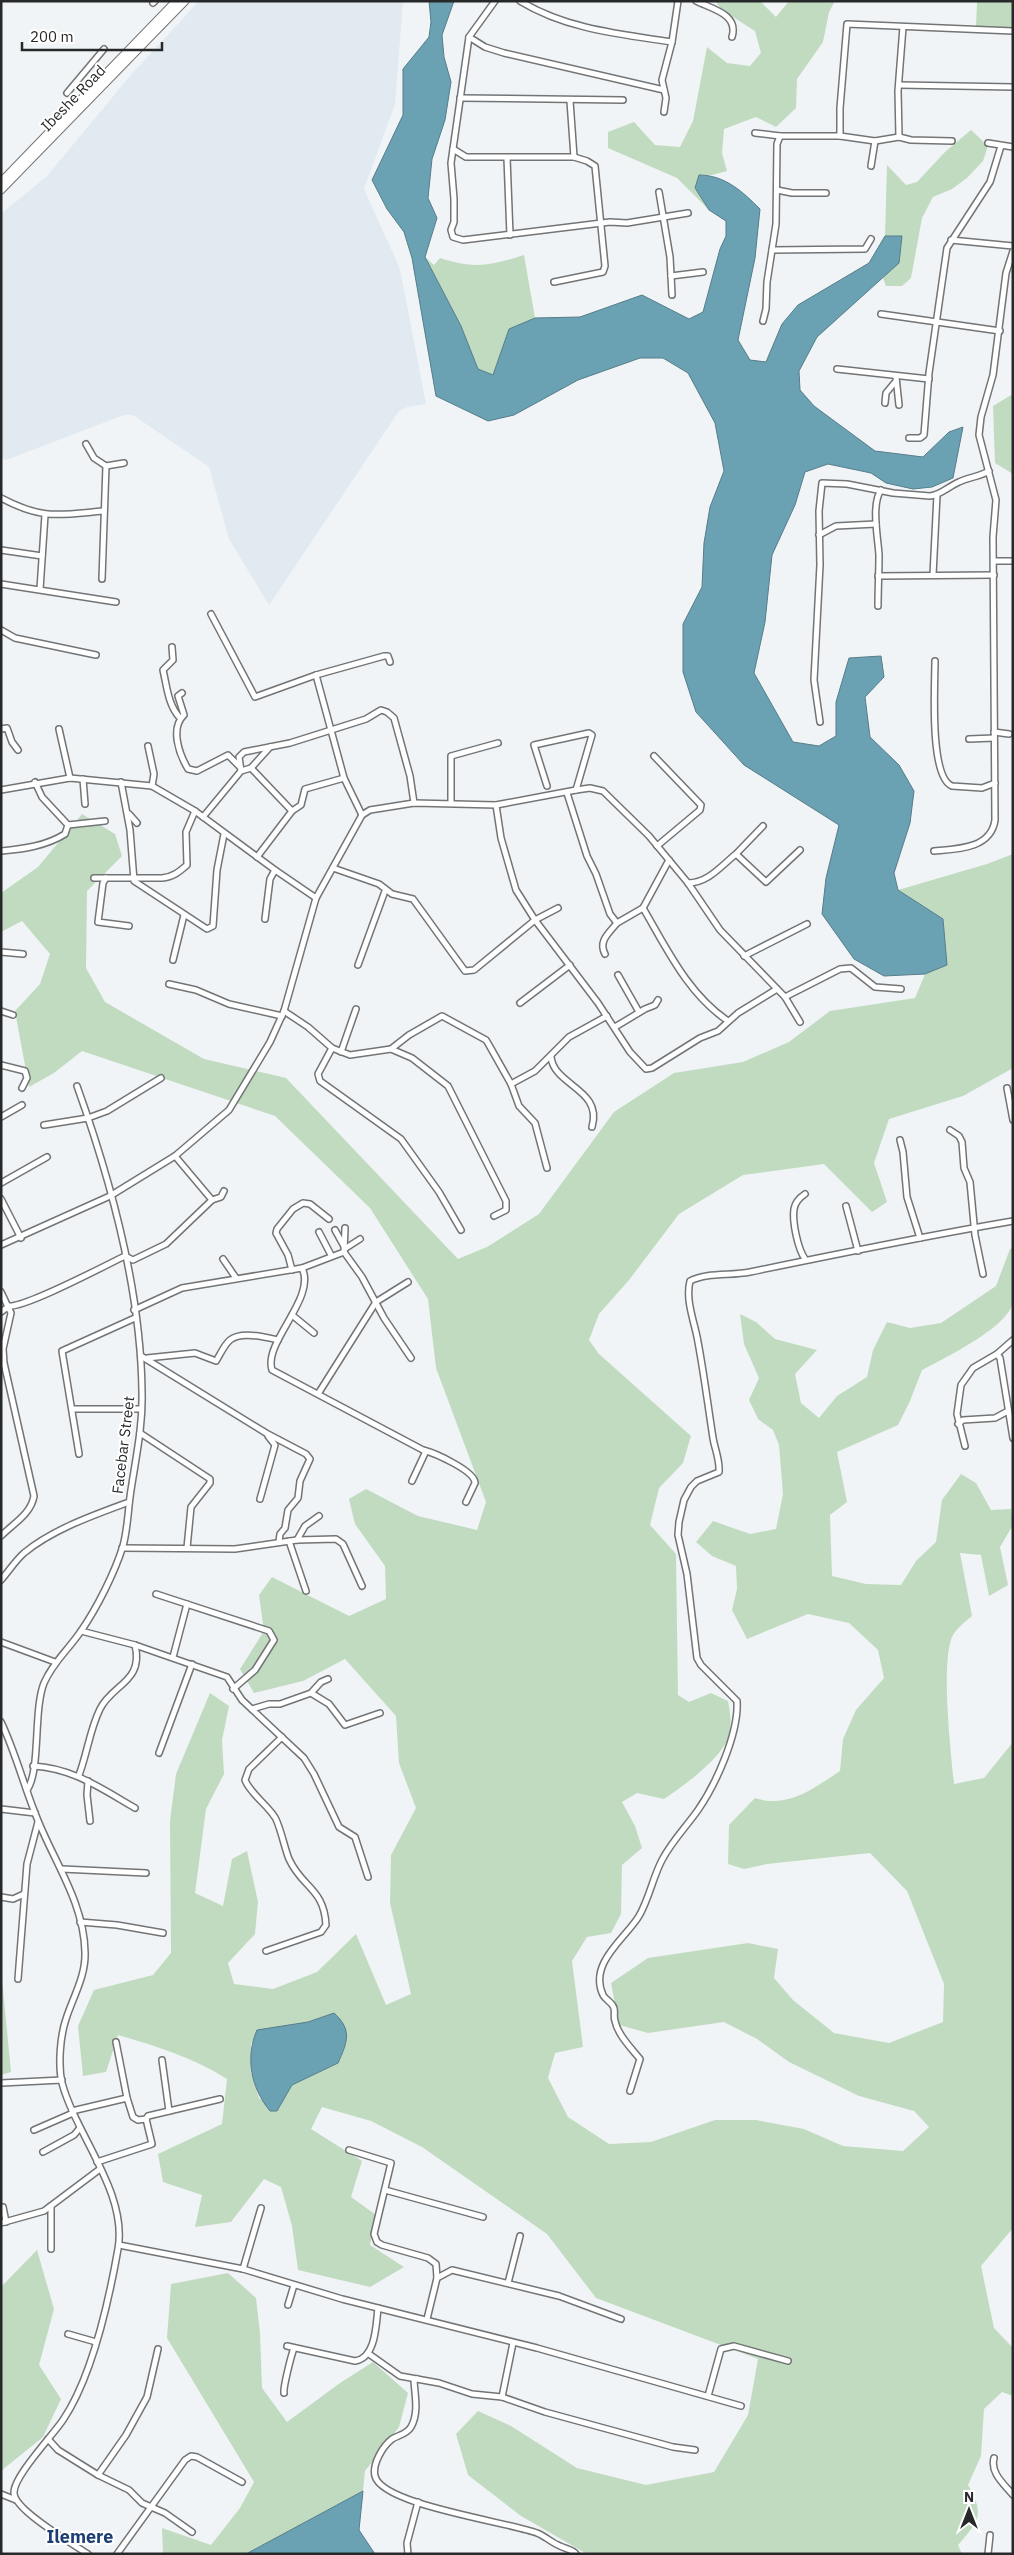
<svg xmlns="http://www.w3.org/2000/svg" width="1014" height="2555" font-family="'IBM Plex Sans',sans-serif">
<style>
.built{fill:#e1e9f1}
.green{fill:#c1dbc1;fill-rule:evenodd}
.water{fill:#6aa1b3;stroke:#567d8a}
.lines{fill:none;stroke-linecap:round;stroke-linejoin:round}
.minor-casing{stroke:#727476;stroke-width:8}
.secondary-casing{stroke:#727476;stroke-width:9}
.minor{stroke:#fff;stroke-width:5}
.secondary{stroke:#fff;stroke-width:7}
.labels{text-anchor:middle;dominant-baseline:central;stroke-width:4;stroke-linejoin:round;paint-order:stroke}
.street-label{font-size:15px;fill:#272829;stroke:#fff}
.quarter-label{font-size:18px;font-weight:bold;fill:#1d3e73;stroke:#fff}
</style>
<rect width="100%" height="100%" fill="#f1f4f6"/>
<polygon class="built" points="199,1 403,1 395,104 364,189 400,269 426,404 407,407 399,411 269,605 229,539 209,467 133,415 124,415 6,460 1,458 1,214 47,176 130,76"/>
<g class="green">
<polygon points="715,1 760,1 776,17 789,1 835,1 829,12 823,42 797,79 796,108 776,127 756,117 724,129 722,153 727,171 712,175 699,175 695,188 709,210 677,178 608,148 608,132 634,122 655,145 680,147 693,121 707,47 727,63 750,66 761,53 755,31 722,10"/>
<polygon points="975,1 1013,1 1013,28 976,27 977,2"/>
<polygon points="971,130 988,146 983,161 967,178 952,189 933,197 922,218 911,278 902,286 886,286 883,278 899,262 902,236 885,236 887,165 906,185 917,182 945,152"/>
<path d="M524,255L535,318L509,329L493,375L477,369L461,326L425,257L434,265L440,258C474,269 490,266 524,255Z"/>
<polygon points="1013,394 1013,474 995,463 993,406"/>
<path d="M82,814L115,834L122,856L87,891L86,968L105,1002L204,1059L286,1078L458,1259L487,1247L539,1214L614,1112L674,1073L743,1062L789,1042L830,1011L915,998L925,974L947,965L943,919L898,890L987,864L1013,854V1068L963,1096L889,1119L874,1163L887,1202L872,1212L824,1164L743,1175L679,1214L629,1280L599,1314L589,1340L599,1354L691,1436L683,1463L659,1488L650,1525L676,1554L678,1695L689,1702L711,1693L728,1701C730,1712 732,1724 729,1735C724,1757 682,1787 664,1799L637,1793L622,1802L635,1826L642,1848L622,1865L621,1914L611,1933L587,1937L572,1961L583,2047L555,2053L548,2078L568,2117L609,2144L651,2142L715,2120H756L804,2129L843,2146L903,2151L929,2127L914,2111L859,2096L789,2062L757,2039L724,2022L648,2033L619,2025L611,1983L648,1958L748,1943L778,1949L774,1978L793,2000L834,2033L889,2043L943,2022L944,1984L907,1891L870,1853L767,1864L744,1869L728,1864L729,1825L755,1798C788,1809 814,1788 840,1771L843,1739L856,1710L884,1678L878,1650L849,1623L808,1614L747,1639L732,1610L737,1589L736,1566L712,1556L696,1542L713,1521L750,1534L776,1529L783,1494L779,1445L773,1430L758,1419L749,1400L759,1378L744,1344L740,1314L756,1322L775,1339L817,1350L795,1374L801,1403L819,1418L837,1396L867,1377L873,1350L887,1322L910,1328L941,1323L996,1286L1010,1249L1013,1248C1013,1266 1014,1285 1013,1302C1009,1327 943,1359 922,1370L910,1401L898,1425L837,1452L847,1502L830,1515L832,1576L866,1584L901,1585L916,1561L936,1542L942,1500L961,1474L976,1483L991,1510L1011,1509L1013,1525L1000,1547L1008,1585L989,1596L981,1555L960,1553L972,1616C966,1621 957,1628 953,1635C940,1659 951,1754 954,1784L984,1778L1013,1742V2228L981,2266L994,2328L1013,2348V2396L1002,2392L984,2409L981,2456L968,2485C985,2515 979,2521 958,2545L962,2554H587L521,2516L468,2475L456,2434L478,2411L511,2426L577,2468L646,2485L714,2472L748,2415L758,2359L596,2298L547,2234L422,2147L371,2121L322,2107L311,2129L362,2161L351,2197L376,2215L370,2245L404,2267L370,2287L298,2270L292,2226L281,2187L264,2179L231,2222L195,2227L202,2195L163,2182L158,2154L222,2124L227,2079C194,2058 156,2046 118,2035L106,2072L83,2076L78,2026L94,1990L153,1975L171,1953L170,1821L176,1774L210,1693L229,1706L222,1740L224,1774L206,1809L195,1893L223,1906L232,1859L247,1851L258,1902L255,1934L228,1963L234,1984L273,1989L317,1972L356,1934L386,2005L411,1994L390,1903L391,1855L416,1808L399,1763L396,1716L345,1659L303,1681L254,1693L240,1669L264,1631L259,1595L272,1577L349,1616L386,1599L385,1566L355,1524L349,1499L366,1489L418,1516L477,1530L486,1502L436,1368L428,1299L370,1208L275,1116L82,1051L54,1073L29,1087L15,1011L40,984L50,954L22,921L1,932V893L38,867ZM334,2013L338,2063L292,2085L277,2111L259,2098L251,2072V2043L283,2026L308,2022Z"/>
<polygon points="1,1969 11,2072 1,2075"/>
<polygon points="37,2250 54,2309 39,2365 61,2399 43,2437 1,2471 1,2287"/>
<polygon points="228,2273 256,2298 260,2333 262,2388 287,2422 340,2383 373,2362 408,2393 399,2427 365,2471 363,2491 246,2554 163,2554 162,2528 211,2545 240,2508 254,2482 167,2338 171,2284"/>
</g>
<g class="water">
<path d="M429,1H454L442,35L444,57L451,82L445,120L432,159L428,198L437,218L425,257L461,326L478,369L493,375L509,329L535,318L580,317L642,295L689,319L703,312L720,249L726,236V221L709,210L695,188L699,175C725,175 743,192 760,209L755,258L738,340L750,360L766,362L782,324L798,305L869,263L885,236H902L899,263L817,337L799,371L800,390L814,406L875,451L923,457L949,432L963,427L953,478L932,487L913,489L886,483L871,473L828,464L805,472L795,505L772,555L765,622L754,673L793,742L819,746L836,736V702L849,658L881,656L884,677L865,697L870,737L899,765L914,791L910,823L894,873L898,890L943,919L947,965L925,974L884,976L854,959L822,914L826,878L839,825L744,765L696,712L683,672V624L702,587L704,543L710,507L724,471L715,423L688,373L663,358H640L578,380L514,415L488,421L436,396L412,258L404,232L387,209L372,180L403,115V69L429,37L431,22Z"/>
<path d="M334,2013C353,2030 347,2043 338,2063L292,2085L277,2111H270C251,2088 245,2058 257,2030L308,2022Z"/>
<polygon points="363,2491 359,2530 375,2554 246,2554"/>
</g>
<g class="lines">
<defs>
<g id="minor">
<polyline points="495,1 469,37 451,163 454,199 454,222 451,230 453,237 463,240 610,222 627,223 688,213"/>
<path d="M520,1C566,29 619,34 672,42"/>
<path d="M696,1C712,9 739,14 732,37"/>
<polyline points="153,3 155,1"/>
<polyline points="469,37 485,47 504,53 664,90"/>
<polyline points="900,85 1013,87"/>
<polyline points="67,93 104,49"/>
<polyline points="460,98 623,100"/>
<polyline points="570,101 574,157"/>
<polyline points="664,112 666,98 662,80 672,42 678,1"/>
<polyline points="755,133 780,136 840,136 875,141 899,137 911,140 952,141"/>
<polyline points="840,136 840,108 847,24 1013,31"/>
<polyline points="899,137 898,91 903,27"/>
<polyline points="988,143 1013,147"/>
<polyline points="453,149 466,157 574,157 587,161 595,166 605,266 603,272 554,282"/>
<polyline points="507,158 510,235"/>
<polyline points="871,166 875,141"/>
<polyline points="777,190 792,193 826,193"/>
<polyline points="659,192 670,257 672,295"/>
<polyline points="951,240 1013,246"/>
<polyline points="772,250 865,249 871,239"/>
<polyline points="671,276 703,272"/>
<polyline points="881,314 1000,331"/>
<polyline points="763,321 766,309 767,282 776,224 777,144 780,136"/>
<polyline points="837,369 929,379"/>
<polyline points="896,377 899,405"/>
<polyline points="885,403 886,393 896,381"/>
<polyline points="909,438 920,438 924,435 929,373 947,248 990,182 1001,146"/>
<polyline points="86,444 94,458 106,466 124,463"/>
<path d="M1,498C43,520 58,515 103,511"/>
<polyline points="819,535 836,526 876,524"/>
<polyline points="1,550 42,556"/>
<polyline points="995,561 1013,561"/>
<polyline points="933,575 937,495"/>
<polyline points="878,576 994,575"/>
<polyline points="102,579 106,466"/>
<polyline points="1,584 116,602"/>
<polyline points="40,589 45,515"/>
<path d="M878,606C878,589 879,572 879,555C878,538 871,504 881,490"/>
<polyline points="211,614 255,697 316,675 384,656 388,656 390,662"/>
<polyline points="1,630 15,638 96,655"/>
<path d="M172,647L173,660L163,670C167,687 168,705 180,718"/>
<path d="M935,661C935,683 929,777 952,786L982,788L995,783"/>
<polyline points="316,675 344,778 362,815"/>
<path d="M182,693L178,696L184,715C170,728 179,754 188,769L197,771L228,755L239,766"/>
<path d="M820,722L814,680L820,565L819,511L822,483L847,484L893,493L930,496C941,495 949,486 959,482C969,477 979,477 989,471"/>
<polyline points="1,729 7,728 12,742 18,750"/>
<polyline points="59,729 70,778"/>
<polyline points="994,732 1009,734"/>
<polyline points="969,739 994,738"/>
<polyline points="148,746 154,774 152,786"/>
<polyline points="654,756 701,805 700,810 657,846"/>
<polyline points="251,768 292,811"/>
<polyline points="241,771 239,757 244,752 290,743 366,719 381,710 387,712 394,718 410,776 414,803"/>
<polyline points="83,779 85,804"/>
<polyline points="121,782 130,830 134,881 207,929 213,926 217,870 224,834"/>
<polyline points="547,786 534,745 589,733 592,735 576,790"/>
<polyline points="1,790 70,778 152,786 195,811 275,870 316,898"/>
<polyline points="567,793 587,856 596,874 610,914 617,923 643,908 669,860"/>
<polyline points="451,803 451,756 498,743"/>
<polyline points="496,805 501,838 516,890 535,920 598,1003 630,1052 646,1069 652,1068 700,1038 718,1031 738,1013 777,989"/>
<polyline points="129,814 137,823"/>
<polyline points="203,817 241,771 251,768 270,747"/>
<polyline points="68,825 105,821"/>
<path d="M1,851C23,849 46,846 65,834L68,825L42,797L35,782"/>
<path d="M934,851C957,849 991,849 995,820L993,537L996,500L979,435L981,417L993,375L1006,273L1013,251"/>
<polyline points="736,854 763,826"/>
<polyline points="257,857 292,811 301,805 305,789 344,778"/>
<polyline points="333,868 379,884 392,894 413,899 465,971 474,970 535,920 558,908"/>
<path d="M94,878H162C173,877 179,872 187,865L186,832L195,811"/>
<polyline points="106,878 103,883 98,922 129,926"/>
<path d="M688,883C708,883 721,866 736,854L766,882L800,850"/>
<path d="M643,908C667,949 688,994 728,1021"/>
<polyline points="265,919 270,879 275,870"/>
<polyline points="1,952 23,954"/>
<path d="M605,954C598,941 609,933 617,923"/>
<polyline points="744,956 807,924"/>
<polyline points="173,960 184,915"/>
<polyline points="358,965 385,891"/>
<polyline points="618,975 639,1012"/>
<polyline points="169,984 196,990 229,1004 282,1016"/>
<polyline points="785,997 840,969 851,968 875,987 901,989"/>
<polyline points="520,1003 570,965"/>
<polyline points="1,1011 13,1015"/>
<polyline points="284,1011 308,1027 332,1048 350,1055 391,1049 409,1035 442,1016 486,1040 489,1045 511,1084 519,1106 535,1123 547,1168"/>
<polyline points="615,1027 645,1009 655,1005 658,1000"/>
<polyline points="332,1048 318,1074 320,1081 401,1139 439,1192 461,1230"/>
<polyline points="391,1049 412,1058 448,1086 506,1201 506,1210 494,1216"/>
<polyline points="341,1052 356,1009"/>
<path d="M551,1057C554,1086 603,1089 592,1127"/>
<polyline points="1,1065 25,1071 27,1078 22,1088"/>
<polyline points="511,1084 535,1071 569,1037 607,1016"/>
<polyline points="1007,1088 1013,1120"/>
<polyline points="1,1117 22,1105"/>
<polyline points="44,1125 88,1118 107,1111 161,1078"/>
<polyline points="950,1130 959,1136 962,1142 964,1168 970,1182 975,1235 983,1274"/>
<polyline points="900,1140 903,1152 907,1197 920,1238"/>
<polyline points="175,1156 212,1200"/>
<polyline points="1,1183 47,1157"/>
<path d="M805,1194C799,1198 795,1203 794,1209C792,1222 798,1249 805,1259"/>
<polyline points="1,1199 21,1238"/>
<polyline points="846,1206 858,1251"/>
<polyline points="335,1230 345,1248"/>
<polyline points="319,1232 331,1255"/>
<polyline points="1,1245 110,1196 175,1156 229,1110 270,1042 284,1011 316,898 362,815 370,810 414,803 496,805 576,790 590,788 603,791 649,836 688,883 720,930 785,997 800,1022"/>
<polyline points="346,1248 360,1239"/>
<polyline points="344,1252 362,1277 384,1318 411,1358"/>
<polyline points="344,1252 345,1228"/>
<polyline points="125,1256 133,1260 166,1244 212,1200 221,1197 224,1191"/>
<polyline points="223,1259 236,1278"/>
<path d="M302,1268C317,1298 263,1342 272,1370L423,1450C435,1453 475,1471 475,1483L466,1502"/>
<polyline points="292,1270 288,1255 276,1233 277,1229 293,1209 303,1203 310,1204 329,1219"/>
<path d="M1,1292L11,1313L3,1349L4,1363L34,1496C31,1514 14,1523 1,1536"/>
<polyline points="134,1310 182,1288 302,1268 344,1252"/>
<path d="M1,1312L9,1306C27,1307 104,1266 125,1256"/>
<polyline points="292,1315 314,1333"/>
<polyline points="997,1354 1000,1358 1013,1438"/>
<polyline points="141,1356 266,1433 306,1454 310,1459 300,1481 298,1498 288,1510 285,1528 280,1534 279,1542"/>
<path d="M147,1358L195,1353L216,1361C220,1355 224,1345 230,1340C241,1331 265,1337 278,1340"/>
<polyline points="318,1394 376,1302 408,1282"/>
<polyline points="73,1409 141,1409"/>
<polyline points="958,1424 963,1420 995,1418 1008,1411"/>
<polyline points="140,1433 210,1479 210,1483 191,1507 187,1548"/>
<polyline points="965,1446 957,1414 961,1385 973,1368 997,1354 1013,1340"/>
<polyline points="79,1454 62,1351 135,1318"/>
<polyline points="412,1481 426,1451"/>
<polyline points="260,1499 275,1445 268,1436"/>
<polyline points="297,1540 305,1526 319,1516"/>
<polyline points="289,1541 306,1591"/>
<polyline points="122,1548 235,1549 297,1540 336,1539 343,1544 362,1586"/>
<path d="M1,1580C9,1571 15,1561 24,1553C53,1529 94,1515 129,1502"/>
<polyline points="156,1594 269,1631 274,1640 255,1670 233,1689"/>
<polyline points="81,1631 135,1645 227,1677 242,1700 304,1758 314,1774 339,1827 355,1837 368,1877"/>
<polyline points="1,1642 55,1662"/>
<polyline points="173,1657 187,1604"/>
<polyline points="311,1693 321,1682 328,1679"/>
<polyline points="252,1709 269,1704 280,1704 311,1693 329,1704 345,1725 380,1713"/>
<path d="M1,1722C15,1751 23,1783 35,1813C52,1859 84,1901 85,1952C86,1976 73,1997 66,2019C60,2037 58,2065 62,2083C76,2135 128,2193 118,2249C109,2300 92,2377 63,2420C53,2435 13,2477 14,2493C14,2510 73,2544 88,2554"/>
<polyline points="159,1753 192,1664"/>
<path d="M33,1766C73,1768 102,1789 135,1808"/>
<path d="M79,1775C87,1754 90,1729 100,1709C112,1684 144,1682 135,1645"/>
<polyline points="88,1781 87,1795 90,1821"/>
<path d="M27,1790C41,1770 33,1711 44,1683C53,1662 69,1649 81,1631C97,1608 115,1572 123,1546C128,1528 128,1508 131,1490C136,1457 143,1425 142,1392C141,1291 111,1181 77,1086"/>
<polyline points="1,1809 35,1813"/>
<polyline points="62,1869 146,1873"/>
<polyline points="1,1897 13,1899 24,1894"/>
<polyline points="80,1922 117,1925 163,1933"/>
<path d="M266,1951L321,1932L326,1925C324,1888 302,1888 289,1859C285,1850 279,1821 274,1816C266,1804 250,1793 245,1780L249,1769L282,1737"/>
<polyline points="18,1979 27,1864 38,1822"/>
<polyline points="116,2042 127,2098"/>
<polyline points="162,2060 169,2111"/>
<polyline points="1,2083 62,2080"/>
<path d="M630,2091L640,2059C631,2048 618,2035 615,2021C613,2016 616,2010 613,2006C611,2002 605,1999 603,1995C588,1963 626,1938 639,1916C649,1899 653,1877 662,1860C672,1841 686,1827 698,1810C716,1784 739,1733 737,1701L701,1665L697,1658L687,1574L678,1535L679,1522L684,1500L691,1487L697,1481L719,1472C720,1460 715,1450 713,1438C708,1406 704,1374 698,1342C695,1323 685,1301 690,1281C708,1272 730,1276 750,1272C837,1254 925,1236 1013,1221"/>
<polyline points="72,2111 127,2098 133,2117 138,2120 146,2119 148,2116 220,2099"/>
<polyline points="34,2130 73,2113"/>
<polyline points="349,2150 391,2163 374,2234 377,2242 382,2245 428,2258 436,2264 437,2278 427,2319"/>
<polyline points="43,2152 74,2135 79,2129"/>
<polyline points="97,2162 152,2144 146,2119"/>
<polyline points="385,2190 483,2217"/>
<polyline points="51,2206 51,2249"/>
<polyline points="3,2207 6,2222"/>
<polyline points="1,2223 44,2211 100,2169"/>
<polyline points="119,2245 243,2269 342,2299 537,2348 741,2406"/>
<polyline points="243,2269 261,2208"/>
<polyline points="437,2278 452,2270 559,2296 621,2319"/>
<polyline points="508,2283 520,2236"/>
<polyline points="288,2305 294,2285"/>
<polyline points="68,2334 96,2342"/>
<path d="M287,2346L355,2361C376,2358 376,2325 378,2308"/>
<polyline points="369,2354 400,2376 439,2383 472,2394 502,2397 545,2412 673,2447 695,2450"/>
<path d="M417,2379L414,2381C415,2396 419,2413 411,2427C407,2434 399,2435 392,2439C383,2446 372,2464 375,2476C382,2505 508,2522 537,2533C545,2536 552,2543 560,2546C566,2549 574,2550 576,2554"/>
<path d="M284,2393C283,2388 291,2356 294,2348"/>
<polyline points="708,2396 721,2349 734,2346 788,2361"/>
<polyline points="502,2397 513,2343"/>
<polyline points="48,2439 58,2450 98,2475 129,2490 142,2503 165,2513 192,2532"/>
<path d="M994,2458C990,2473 1004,2484 1013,2495"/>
<polyline points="98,2475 126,2435 147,2397 158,2349"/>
<polyline points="1,2494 16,2500"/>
<polyline points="117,2554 185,2460 191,2456 197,2457 242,2482"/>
<polyline points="408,2554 407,2543 418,2502"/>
<polyline points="988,2554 990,2535"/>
</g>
<g id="secondary">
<polyline points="1,182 176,1"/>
<polyline points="1,190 185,1"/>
</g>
</defs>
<use href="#minor" class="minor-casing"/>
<use href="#secondary" class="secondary-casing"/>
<use href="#minor" class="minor"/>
<use href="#secondary" class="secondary"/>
</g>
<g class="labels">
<g class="street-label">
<text transform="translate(73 98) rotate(-46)">Ibeshe Road</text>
<text transform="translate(123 1445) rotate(-83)">Facebar Street</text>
</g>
<g class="quarter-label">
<text x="80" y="2536">Ilemere</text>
</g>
</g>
<rect width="1014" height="2555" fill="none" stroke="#272829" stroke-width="5"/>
<g transform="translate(969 2510)" stroke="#ffffff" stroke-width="4" paint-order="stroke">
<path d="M0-4L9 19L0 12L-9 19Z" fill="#272829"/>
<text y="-8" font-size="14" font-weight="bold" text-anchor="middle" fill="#272829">N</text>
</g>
<path d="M22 42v8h140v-8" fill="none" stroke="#272829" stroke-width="2.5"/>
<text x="30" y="42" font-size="15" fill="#272829" stroke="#ffffff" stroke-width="4" paint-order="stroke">200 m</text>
</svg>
